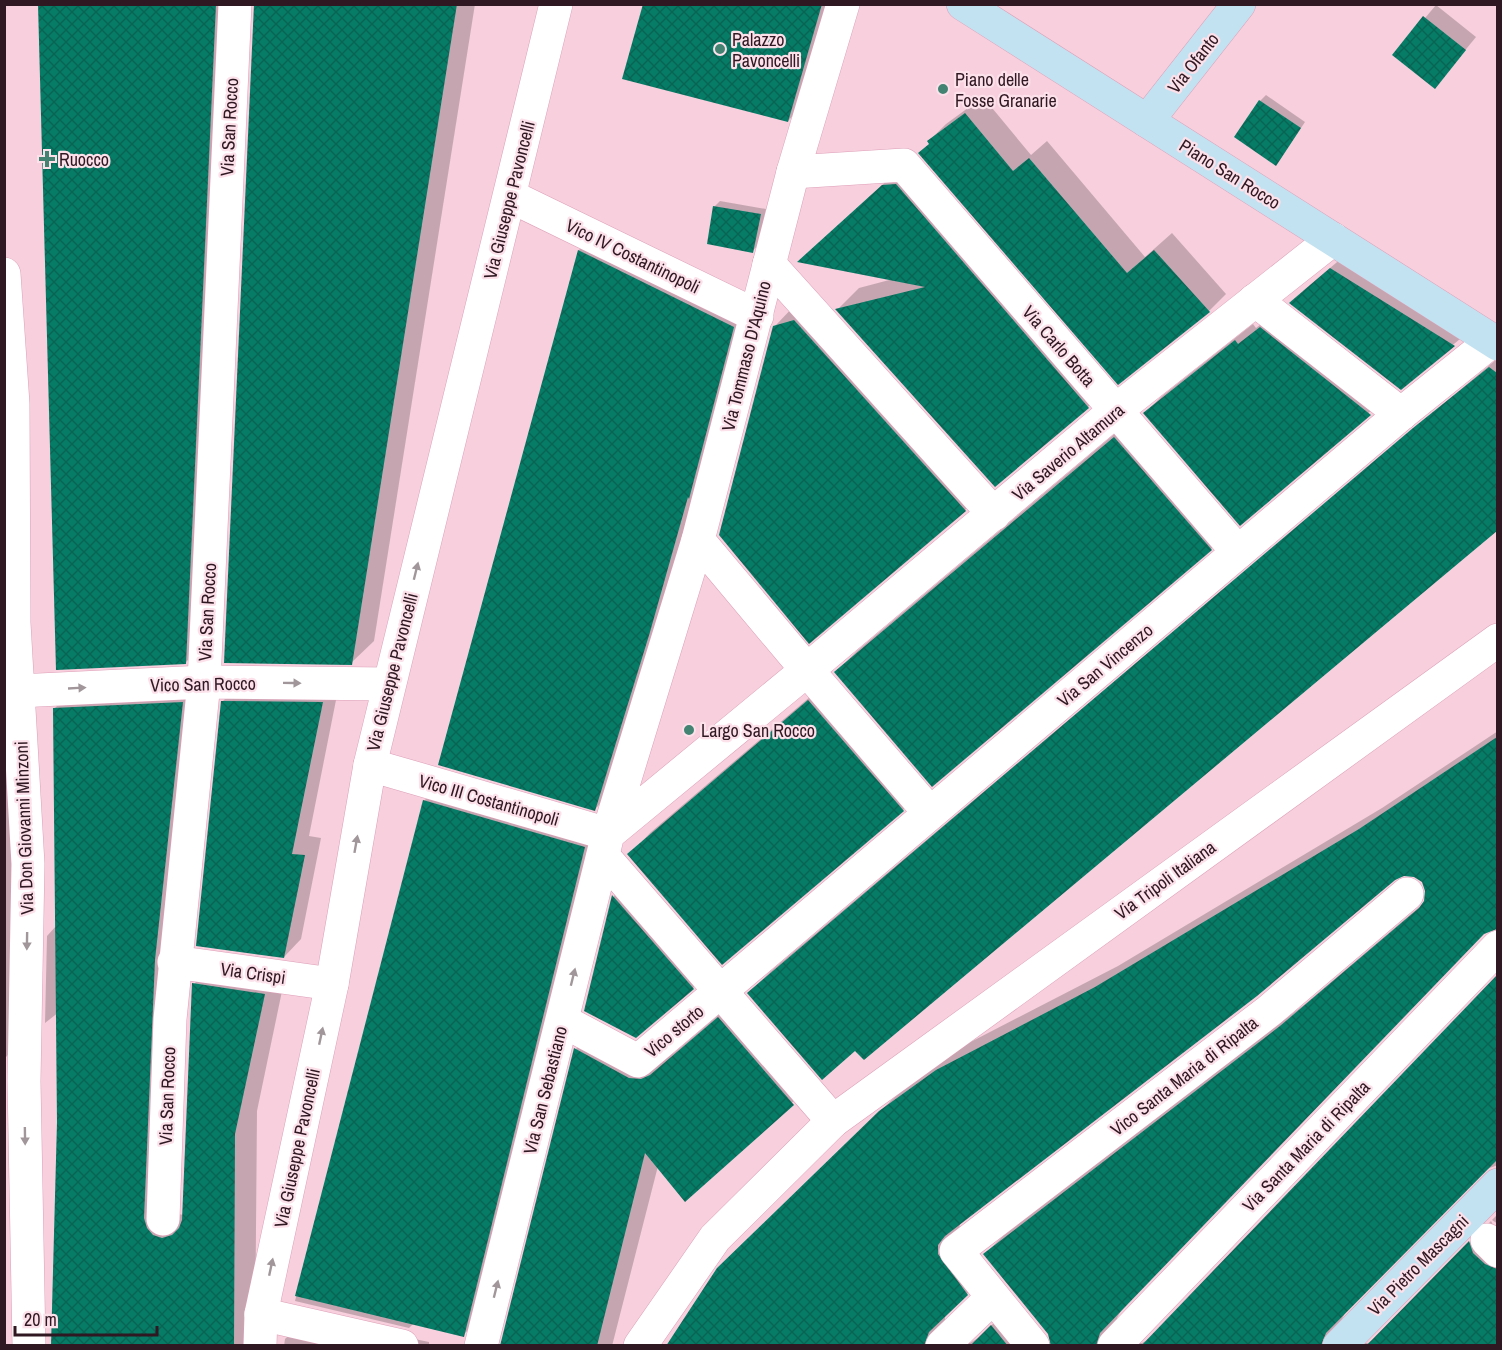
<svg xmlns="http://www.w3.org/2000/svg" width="1502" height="1350" font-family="'Archivo Narrow',sans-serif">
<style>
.shadow{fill:#0003;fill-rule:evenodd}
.building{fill:url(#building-cross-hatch)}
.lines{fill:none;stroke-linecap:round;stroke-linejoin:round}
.street-casing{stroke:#de9fb7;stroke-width:34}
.secondary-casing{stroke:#de9fb7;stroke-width:34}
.street{stroke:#fff;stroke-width:33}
.secondary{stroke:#c2e2f1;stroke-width:33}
.oneway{fill:#a1979b}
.poi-dot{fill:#428372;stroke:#fce0ea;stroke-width:2}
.labels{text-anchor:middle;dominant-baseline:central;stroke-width:4.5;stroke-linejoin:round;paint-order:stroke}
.poi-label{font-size:18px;fill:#2f1821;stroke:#fce0ea;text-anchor:start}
.street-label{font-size:18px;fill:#2f1821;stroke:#fce0ea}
</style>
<defs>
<pattern id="building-cross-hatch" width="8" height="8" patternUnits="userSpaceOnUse" patternTransform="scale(1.5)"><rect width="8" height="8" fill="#067c67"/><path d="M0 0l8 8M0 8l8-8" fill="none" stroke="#086554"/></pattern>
</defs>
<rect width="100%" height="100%" fill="#f7cfdd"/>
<g class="shadow">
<polygon points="40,4 237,4 208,640 185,663"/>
<polygon points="255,4 475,4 374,641 351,663"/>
<polygon points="645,4 833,4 805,103 788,121"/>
<polygon points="1436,5 1476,37 1435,87 1394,55"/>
<polygon points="1266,95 1305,122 1281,158 1260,101"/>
<polygon points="983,97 1031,155 1047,141 1145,257 1172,233 1226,294 1209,311 1118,382 929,141 946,124"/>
<polygon points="906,163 1110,385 1088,407 837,310 859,288 893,279 800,261"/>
<polygon points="720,201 766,209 758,246 752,251 714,207"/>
<polygon points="601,228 755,305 617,787 595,809 439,764 579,250"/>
<polygon points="1343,257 1466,334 1401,388 1303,291"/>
<polygon points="797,303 988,488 965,510 809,641 775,326"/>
<polygon points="1278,311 1388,396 1240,524 1145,413 1162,396 1253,324 1256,328"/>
<polygon points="1498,358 1498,529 864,1058 855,1049 749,993 771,971"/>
<polygon points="1137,415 1233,527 1211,549 836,672 858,650"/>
<polygon points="4,676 27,1035 5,1058"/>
<polygon points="831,679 925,788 903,810 629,855 651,832"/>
<polygon points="205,680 175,1213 183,1215 194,984 216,962 286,972 257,1111 255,1346 52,1346 59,1122 59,1012 45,1023 47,936 57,925 54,709 77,686"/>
<polygon points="240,684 339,685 309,836 321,838 301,939 284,957 222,702"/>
<path d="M1498,731V927L1486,931L1122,1309L1117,1318V1328L1132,1343H1142L1149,1339L1498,977V1165L1484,1170L1347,1309L1342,1319V1328L1357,1343H1368L1375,1338L1491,1221L1498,1234V1346H668L718,1269L903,1089L959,1048L1118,966L1382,808ZM1403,874L1413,875L1423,881L1427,891L1425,902L1305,1004L1006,1233L985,1254L1049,1333L1053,1343L1048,1342L1014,1304L978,1338L970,1343H960L945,1328V1317L988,1272L959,1232L960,1223Z"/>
<polygon points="446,778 607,825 486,1313 463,1335 413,1324 409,1328 295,1301 424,801"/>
<polygon points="625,885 705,976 693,988 585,1010 614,896"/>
<polygon points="741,996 815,1082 685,1199 658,1166 612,1346 502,1346 576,1049 598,1027 664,1058 674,1053"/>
<polygon points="1498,1214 1498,1224 1492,1220"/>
<polygon points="308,1317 429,1342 429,1346 284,1346 285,1339"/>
</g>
<g class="building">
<polygon points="38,4 216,4 186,664 56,670"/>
<polygon points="254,4 457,4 352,665 224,663"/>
<polygon points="643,4 822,4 788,122 622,79"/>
<polygon points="1423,16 1466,50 1435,89 1392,55"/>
<polygon points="1259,100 1301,128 1276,166 1234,137"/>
<polygon points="965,113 1013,171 1029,158 1127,273 1154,250 1210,312 1118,385 918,153 929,144 927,141"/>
<polygon points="896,184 1089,408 995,487 835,309 925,287 797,262 882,185"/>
<polygon points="713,206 761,214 753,253 707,244"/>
<polygon points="578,250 734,327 689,499 688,497 650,632 595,811 438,765"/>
<polygon points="1330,268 1455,346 1401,390 1289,303"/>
<polygon points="794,320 966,511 809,644 719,535 773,326"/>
<polygon points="1260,327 1371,415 1240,526 1143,413 1235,340 1238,344"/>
<polygon points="1489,367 1497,373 1497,531 864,1060 855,1051 822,1080 747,993 1413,428"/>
<polygon points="1114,437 1212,550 932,787 834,672"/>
<polygon points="808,700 904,811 722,965 627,854"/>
<polygon points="221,701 323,702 292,854 305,855 284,958 196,946"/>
<polygon points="183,702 155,960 144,1218 147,1228 153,1235 162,1238 172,1235 179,1228 182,1220 192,983 265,994 235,1134 234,1346 51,1346 57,1122 53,708"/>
<polygon points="1497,737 1497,929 1484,934 1100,1333 1096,1346 1051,1346 1048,1334 983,1254 1280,1026 1419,908 1424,901 1425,891 1422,882 1414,877 1404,876 1395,880 1257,996 945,1236 938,1245 938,1254 968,1295 929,1332 924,1346 666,1346 717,1268 879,1111 936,1070 1095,987 1359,829"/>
<polygon points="423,800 585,847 464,1337 295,1296"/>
<polygon points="612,895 694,989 636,1038 584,1011"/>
<polygon points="1497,975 1497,1160 1326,1333 1321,1346 1141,1346"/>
<polygon points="718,1017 794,1105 685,1202 645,1153 597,1346 500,1346 574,1048 629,1078 641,1079 650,1075"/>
<polygon points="1469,1241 1473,1253 1485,1264 1497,1269 1497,1346 1366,1346"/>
<polygon points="991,1325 1008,1346 970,1346"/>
</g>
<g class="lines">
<defs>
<g id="street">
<polyline points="793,172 904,165 1238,552"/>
<polyline points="510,196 757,316"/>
<polyline points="769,264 994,514"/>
<polyline points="4,274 13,404 14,623 28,864 24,1081 29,1346"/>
<polyline points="1255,300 1401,414"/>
<polyline points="698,540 793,172 843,4"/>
<polyline points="18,691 204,682 388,684"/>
<polyline points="370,765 608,834"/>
<polyline points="930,813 807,670 1115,411 1333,239"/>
<polyline points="603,856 833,1121"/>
<polyline points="174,962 332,984"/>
<polyline points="563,1021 638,1061 1401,414 1493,340"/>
<polyline points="163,1219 170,1019 204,682 235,4"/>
<polyline points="1487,1240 1498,1251"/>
<polyline points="261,1314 402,1346"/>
<polyline points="260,1346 261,1314 332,984 370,765 556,4"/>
<polyline points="481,1346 608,834 698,540 807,670 608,834"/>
<polyline points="640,1346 715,1238 833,1121 1498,640"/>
<polyline points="942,1346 992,1298"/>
<polyline points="1033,1346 956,1251 1269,1011 1407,894"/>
<polyline points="1114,1346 1498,947"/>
</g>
<g id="secondary">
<polyline points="963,4 1498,344"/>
<polyline points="1147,121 1239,4"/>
<polyline points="1339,1346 1498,1185"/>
</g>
</defs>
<use href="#street" class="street-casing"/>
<use href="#secondary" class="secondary-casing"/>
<use href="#street" class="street"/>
<use href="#secondary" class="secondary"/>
</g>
<defs><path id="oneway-solid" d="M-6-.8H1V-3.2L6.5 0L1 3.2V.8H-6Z" transform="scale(1.5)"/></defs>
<g class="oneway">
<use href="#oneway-solid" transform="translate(416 571) rotate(-76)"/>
<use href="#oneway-solid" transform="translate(292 683) rotate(1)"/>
<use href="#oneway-solid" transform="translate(77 688) rotate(-3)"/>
<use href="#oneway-solid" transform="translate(356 844) rotate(-80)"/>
<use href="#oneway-solid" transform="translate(27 941) rotate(91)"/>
<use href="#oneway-solid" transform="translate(573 977) rotate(-76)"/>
<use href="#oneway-solid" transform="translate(321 1036) rotate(-78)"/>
<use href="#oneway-solid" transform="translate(25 1136) rotate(89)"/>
<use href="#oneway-solid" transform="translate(271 1267) rotate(-78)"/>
<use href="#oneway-solid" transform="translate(496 1289) rotate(-76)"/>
</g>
<g class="poi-dot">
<circle cx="720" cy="49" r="6"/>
<circle cx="943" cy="89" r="6"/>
<path d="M44 150h6v6h6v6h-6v6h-6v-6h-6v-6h6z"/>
<circle cx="689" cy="730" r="6"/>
</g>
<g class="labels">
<g class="poi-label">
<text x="732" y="39">Palazzo<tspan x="732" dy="21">Pavoncelli</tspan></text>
<text x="955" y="79">Piano delle<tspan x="955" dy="21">Fosse Granarie</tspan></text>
<text x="59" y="159">Ruocco</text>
<text x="701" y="730">Largo San Rocco</text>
</g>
<g class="street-label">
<text transform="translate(1193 63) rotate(-52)">Via Ofanto</text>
<text transform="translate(229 127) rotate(-87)">Via San Rocco</text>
<text transform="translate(1230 174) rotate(32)">Piano San Rocco</text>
<text transform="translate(509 200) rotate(-76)">Via Giuseppe Pavoncelli</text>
<text transform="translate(633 256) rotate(26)">Vico IV Costantinopoli</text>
<text transform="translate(1059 346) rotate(49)">Via Carlo Botta</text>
<text transform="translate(746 356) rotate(-76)">Via Tommaso D'Aquino</text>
<text transform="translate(1068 452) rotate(-40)">Via Saverio Altamura</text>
<text transform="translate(207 612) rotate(-87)">Via San Rocco</text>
<text transform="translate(1105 665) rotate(-40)">Via San Vincenzo</text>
<text transform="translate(392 672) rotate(-76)">Via Giuseppe Pavoncelli</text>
<text transform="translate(203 684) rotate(-1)">Vico San Rocco</text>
<text transform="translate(489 800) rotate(16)">Vico III Costantinopoli</text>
<text transform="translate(24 828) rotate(-92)">Via Don Giovanni Minzoni</text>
<text transform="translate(1165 880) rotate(-36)">Via Tripoli Italiana</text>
<text transform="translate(253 973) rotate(8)">Via Crispi</text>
<text transform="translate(674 1031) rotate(-40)">Vico storto</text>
<text transform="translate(1184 1076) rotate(-38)">Vico Santa Maria di Ripalta</text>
<text transform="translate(545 1090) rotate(-76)">Via San Sebastiano</text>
<text transform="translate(167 1096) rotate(-88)">Via San Rocco</text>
<text transform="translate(1306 1146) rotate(-46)">Via Santa Maria di Ripalta</text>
<text transform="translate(297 1148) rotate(-78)">Via Giuseppe Pavoncelli</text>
<text transform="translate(1418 1265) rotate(-45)">Via Pietro Mascagni</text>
</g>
</g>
<rect width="1502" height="1350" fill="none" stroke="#2f1821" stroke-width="12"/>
<path d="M15 1326v9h142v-9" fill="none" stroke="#2f1821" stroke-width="3"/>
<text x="24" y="1326" font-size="18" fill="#2f1821" stroke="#fce0ea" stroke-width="4.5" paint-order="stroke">20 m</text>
</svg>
